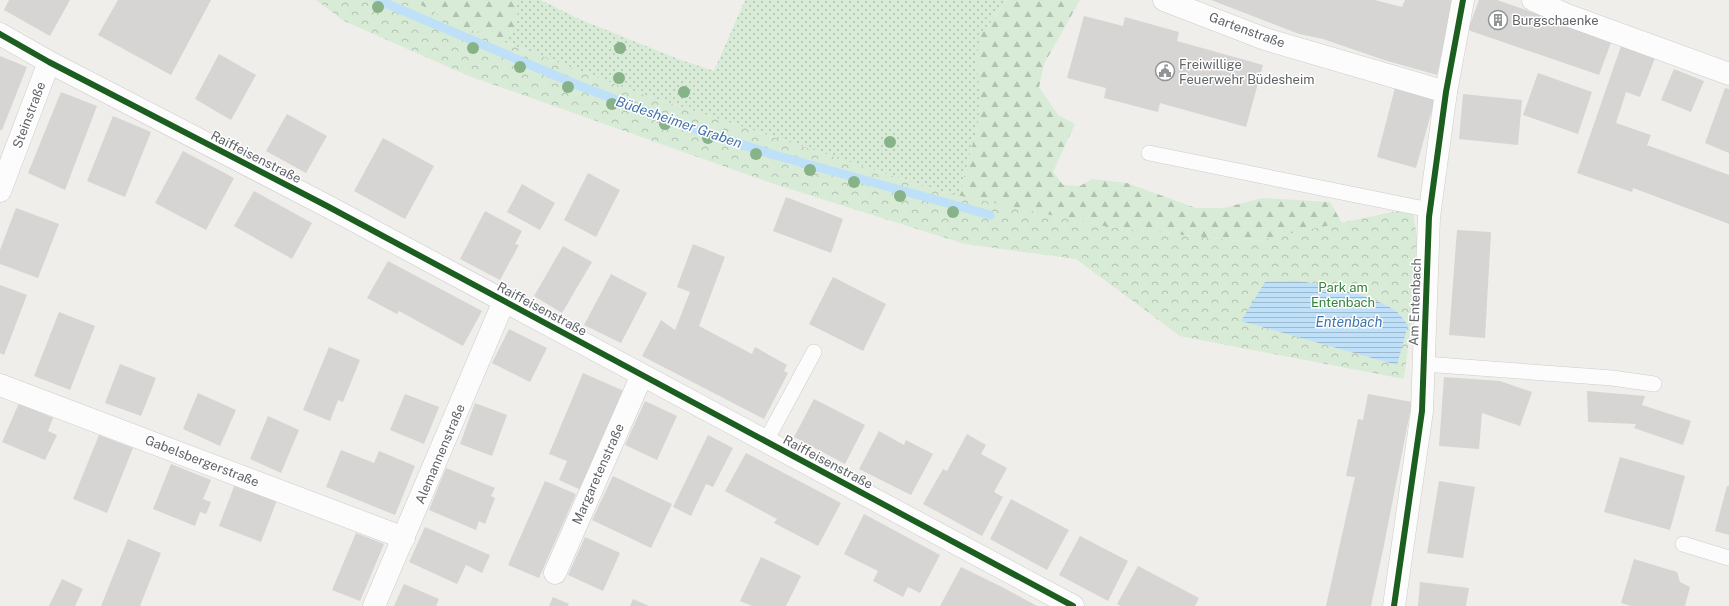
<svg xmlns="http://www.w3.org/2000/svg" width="1729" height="606" font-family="'Public Sans',sans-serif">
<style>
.grass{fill:url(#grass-dots)}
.forest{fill:url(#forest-firs)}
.park{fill:url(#park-crowns)}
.water{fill:url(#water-rules)}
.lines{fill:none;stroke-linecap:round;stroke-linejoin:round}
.stream{stroke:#bfe0f9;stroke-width:9}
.building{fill:#d6d5d3}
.lane-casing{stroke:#cbcccc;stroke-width:16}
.street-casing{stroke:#cbcccc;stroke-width:23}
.secondary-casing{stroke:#cacacb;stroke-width:23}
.lane{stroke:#fdfcfc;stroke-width:15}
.street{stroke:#fdfcfc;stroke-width:22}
.secondary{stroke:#fdfcfc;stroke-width:22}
.cycleway-casing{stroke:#fff;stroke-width:8}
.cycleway{stroke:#1b5e20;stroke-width:6}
.tree{fill:#88b388}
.labels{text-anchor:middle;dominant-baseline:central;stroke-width:3;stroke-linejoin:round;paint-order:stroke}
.poi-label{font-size:13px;fill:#5f6368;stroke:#fff;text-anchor:start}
.street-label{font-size:13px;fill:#5f6368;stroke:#fff}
.park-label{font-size:13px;fill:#348238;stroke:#fff}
.water-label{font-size:14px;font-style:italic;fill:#4174aa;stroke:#fff}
</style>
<defs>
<pattern id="grass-dots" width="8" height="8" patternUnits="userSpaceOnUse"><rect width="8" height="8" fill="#d8ebd6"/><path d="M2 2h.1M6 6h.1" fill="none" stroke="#b2c2b1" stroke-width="1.8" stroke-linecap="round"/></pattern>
<pattern id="forest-firs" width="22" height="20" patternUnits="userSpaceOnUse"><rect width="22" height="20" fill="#d8ebd6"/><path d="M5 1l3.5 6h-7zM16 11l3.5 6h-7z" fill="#b2c2b1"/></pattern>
<pattern id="park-crowns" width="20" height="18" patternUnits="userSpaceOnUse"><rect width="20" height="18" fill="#d8ebd6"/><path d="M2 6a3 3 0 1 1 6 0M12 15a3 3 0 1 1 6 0" fill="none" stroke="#b2c2b1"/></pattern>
<pattern id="water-rules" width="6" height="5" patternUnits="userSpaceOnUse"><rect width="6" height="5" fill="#bfe0f9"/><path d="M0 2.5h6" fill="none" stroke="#9eb9cd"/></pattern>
</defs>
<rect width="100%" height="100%" fill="#efeeea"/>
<polygon class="grass" points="516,0 541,0 579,19 678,59 714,71 745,0 1007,0 993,18 980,97 979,120 959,196 942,192 633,91 504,42 512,32 517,5"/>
<g class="forest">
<path d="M411,0H516C520,20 516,27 504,42L461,26Z"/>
<polygon points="1007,0 1080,0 1044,64 1039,87 1058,115 1075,124 1053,172 1063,185 1080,186 1092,179 1127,183 1196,208 1224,208 1262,198 1330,202 1342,223 1250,242 1107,227 959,196 979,120 980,97 976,58 982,33"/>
</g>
<polygon class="park" points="316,0 411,0 461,26 633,91 779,139 942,192 1107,227 1250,242 1412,208 1420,253 1404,379 1180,336 1076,259 965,244 777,185 469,76 344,21"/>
<path class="water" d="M1298,281C1326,285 1373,295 1396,311C1400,314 1404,321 1408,325L1397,365L1241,321L1265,282Z"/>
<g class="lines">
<polyline class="stream" points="378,0 580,86 674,122 771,154 990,215"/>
</g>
<g class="building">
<polygon points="9,0 70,0 50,36 4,10"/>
<polygon points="118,0 211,0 171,75 98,35"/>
<polygon points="1211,0 1375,0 1402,7 1405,0 1453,0 1437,75 1384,60 1323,39 1299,34"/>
<polygon points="1479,0 1497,0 1612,40 1599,75 1468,30"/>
<polygon points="1084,16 1123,26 1125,17 1179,32 1177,41 1263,65 1246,127 1160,103 1158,112 1104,98 1106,88 1067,78"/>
<polygon points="1621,46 1655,58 1640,97 1626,92 1616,123 1651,135 1647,145 1729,175 1729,224 1633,188 1632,192 1577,173"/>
<polygon points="219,54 256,75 231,120 195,99"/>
<polygon points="0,56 27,67 2,130 0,130"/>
<polygon points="1674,69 1704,81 1691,112 1661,100"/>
<polygon points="1538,73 1592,92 1578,134 1523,115"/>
<polygon points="1396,84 1436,95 1416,168 1377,157"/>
<polygon points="1725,88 1729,89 1729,153 1705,143"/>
<polygon points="61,92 97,106 65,190 28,173"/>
<polygon points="1463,94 1522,100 1518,145 1459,139"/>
<polygon points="287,114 327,136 306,173 266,151"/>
<polygon points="113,116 151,132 125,197 87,181"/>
<polygon points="383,138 434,166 405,219 354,191"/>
<polygon points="183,151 234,178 206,230 155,203"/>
<polygon points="588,173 620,190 596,237 564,220"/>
<polygon points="522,184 555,203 540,230 507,212"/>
<polygon points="254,191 312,223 292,259 234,226"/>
<polygon points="786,197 843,219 831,253 773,231"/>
<polygon points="16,208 59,224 38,278 0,264 0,250"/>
<polygon points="485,211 522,231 515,244 519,245 500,280 460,259"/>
<polygon points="1457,230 1491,232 1485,338 1449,335"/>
<polygon points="693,244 725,257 699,326 752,354 755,347 787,365 784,371 788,373 764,419 642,356 661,320 675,330 690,292 677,287"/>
<polygon points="563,246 592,262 562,313 534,296"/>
<polygon points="388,261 482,311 463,346 399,311 397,314 367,298"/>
<polygon points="611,274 647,293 621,343 584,325"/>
<polygon points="833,277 886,304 863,351 809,324"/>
<polygon points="0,285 27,295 4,355 0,353"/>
<polygon points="59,312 95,326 70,390 34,376"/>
<polygon points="509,329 547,348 530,382 492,363"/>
<polygon points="329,347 360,360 343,402 338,400 330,421 303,410"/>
<polygon points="120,364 156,378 141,416 105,403"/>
<polygon points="583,373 624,391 581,490 559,480 567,461 549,454"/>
<polygon points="1444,377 1500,381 1532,392 1520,426 1482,413 1479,449 1439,446"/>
<polygon points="1587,391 1645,396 1642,405 1691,421 1683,445 1634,428 1636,424 1588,422"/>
<polygon points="198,393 236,410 220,446 183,429"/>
<polygon points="405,394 439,407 424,444 390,430"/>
<polygon points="1368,394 1412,402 1384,545 1371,606 1326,606 1355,477 1346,476 1358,419 1363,420"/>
<polygon points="814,399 865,425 845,464 794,437"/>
<polygon points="645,401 677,416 657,460 625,445"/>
<polygon points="19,403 53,418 48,431 57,435 45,460 2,442"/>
<polygon points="475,403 507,415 492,456 460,444"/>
<polygon points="268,416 299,430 281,473 250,459"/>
<polygon points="879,431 904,445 906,440 933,454 911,495 859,469"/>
<polygon points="967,434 986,445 981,454 1007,468 994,492 1003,497 982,536 923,504 943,469 947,471"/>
<polygon points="99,435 133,448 107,513 73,499"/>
<polygon points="708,435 733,448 713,487 706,484 691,516 673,507"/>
<polygon points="341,450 374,463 379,451 415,466 395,515 326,487"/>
<polygon points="746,453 841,503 818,546 774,523 777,519 725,491"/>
<polygon points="1620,457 1685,476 1670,530 1604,512"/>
<polygon points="171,464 211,480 203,499 211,502 206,514 200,512 195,526 153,509"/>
<polygon points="446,468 495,488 491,496 495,498 485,524 479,521 476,530 429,510"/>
<polygon points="613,476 672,504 651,548 592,520"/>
<polygon points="545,481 576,494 539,578 508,565"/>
<polygon points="1439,481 1475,487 1463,558 1427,553"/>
<polygon points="235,484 277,500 261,542 219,526"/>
<polygon points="1727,486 1729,486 1729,535 1715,531"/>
<polygon points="1011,499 1069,530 1047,570 990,539"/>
<polygon points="864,514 940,555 920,593 908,587 903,597 873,581 878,571 844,554"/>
<polygon points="425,527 490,555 482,573 466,565 457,584 409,562"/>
<polygon points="356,533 384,544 360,601 332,590"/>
<polygon points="1080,536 1128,561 1108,601 1059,575"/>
<polygon points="585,537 620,553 603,591 568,575"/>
<polygon points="128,539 161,553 140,606 101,606"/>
<polygon points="761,557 801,576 786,606 752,606 740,601"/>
<polygon points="1634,559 1677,572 1680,582 1690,587 1685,606 1631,606 1621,603"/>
<polygon points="1138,566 1199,598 1195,606 1121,606 1117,604"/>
<polygon points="961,567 1002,587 1037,606 940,606"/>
<polygon points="62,579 83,589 75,606 49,606"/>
<polygon points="1420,582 1469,588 1466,606 1418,606"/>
<polygon points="404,584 439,599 436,606 394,606"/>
<polygon points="553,597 569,604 568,606 549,606"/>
<polygon points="633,599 649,606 630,606"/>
</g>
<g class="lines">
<defs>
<g id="lane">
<polyline points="1149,153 1430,210"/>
<polyline points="1424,364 1612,378 1654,384"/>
<polyline points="766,441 814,352"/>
<polyline points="1683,544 1729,558"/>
</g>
<g id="street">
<polyline points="1164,0 1265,39 1446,92"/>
<polyline points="1533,0 1567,15 1729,74"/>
<polyline points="0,191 49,62"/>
<polyline points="0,385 404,538"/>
<polyline points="555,573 642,375"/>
<polyline points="374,606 504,301"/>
<polyline points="1394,606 1422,411 1429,217 1446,92 1463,0"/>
</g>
<polyline id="secondary" points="0,34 49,62 327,206 1073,606"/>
</defs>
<use href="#lane" class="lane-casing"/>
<use href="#street" class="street-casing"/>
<use href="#secondary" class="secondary-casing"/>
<use href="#lane" class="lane"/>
<use href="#street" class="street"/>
<use href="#secondary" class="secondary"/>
<defs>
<g id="cycleway">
<polyline points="0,34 49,62 327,206 1073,606"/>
<polyline points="1394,606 1422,411 1429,217 1446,92 1463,0"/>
</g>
</defs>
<use href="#cycleway" class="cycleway-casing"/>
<use href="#cycleway" class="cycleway"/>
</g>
<g class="tree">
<circle cx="378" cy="7" r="6"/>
<circle cx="473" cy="48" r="6"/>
<circle cx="620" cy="48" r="6"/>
<circle cx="520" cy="67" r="6"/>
<circle cx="619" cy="78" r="6"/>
<circle cx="568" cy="87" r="6"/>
<circle cx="684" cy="92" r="6"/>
<circle cx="612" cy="104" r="6"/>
<circle cx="665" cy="124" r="6"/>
<circle cx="708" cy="138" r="6"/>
<circle cx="890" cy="142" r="6"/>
<circle cx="756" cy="154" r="6"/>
<circle cx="810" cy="170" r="6"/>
<circle cx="854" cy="182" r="6"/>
<circle cx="900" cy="196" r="6"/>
<circle cx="953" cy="212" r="6"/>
</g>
<defs>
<symbol id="building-ring" viewBox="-11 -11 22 22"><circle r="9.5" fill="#fff" stroke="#919496" stroke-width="1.5"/><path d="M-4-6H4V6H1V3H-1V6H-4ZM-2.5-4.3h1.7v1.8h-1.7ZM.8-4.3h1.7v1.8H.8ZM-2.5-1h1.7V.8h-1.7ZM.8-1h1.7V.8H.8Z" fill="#919496"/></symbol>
<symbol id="civic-ring" viewBox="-11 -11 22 22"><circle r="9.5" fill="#fff" stroke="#919496" stroke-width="1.5"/><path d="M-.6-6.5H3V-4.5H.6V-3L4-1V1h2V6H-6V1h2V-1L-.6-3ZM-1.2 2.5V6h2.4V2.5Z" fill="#919496"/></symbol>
</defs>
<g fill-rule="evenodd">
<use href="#building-ring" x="1487" y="9" width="22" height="22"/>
<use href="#civic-ring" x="1154" y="60" width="22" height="22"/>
</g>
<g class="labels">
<g class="poi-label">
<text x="1512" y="20">Burgschaenke</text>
<text x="1179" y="64">Freiwillige<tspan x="1179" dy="15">Feuerwehr Büdesheim</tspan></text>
</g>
<g class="street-label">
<text transform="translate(1247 30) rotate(20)">Gartenstraße</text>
<text transform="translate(29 115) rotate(-69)">Steinstraße</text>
<text transform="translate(256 157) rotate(27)">Raiffeisenstraße</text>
<text transform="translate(1415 302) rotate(-88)">Am Entenbach</text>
<text transform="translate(542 309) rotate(28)">Raiffeisenstraße</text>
<text transform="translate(440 454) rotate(-67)">Alemannenstraße</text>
<text transform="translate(202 461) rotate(21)">Gabelsbergerstraße</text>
<text transform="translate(828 462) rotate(28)">Raiffeisenstraße</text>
<text transform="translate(598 474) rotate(-66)">Margaretenstraße</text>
</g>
<g class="park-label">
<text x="1343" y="287">Park am<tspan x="1343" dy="15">Entenbach</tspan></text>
</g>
<g class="water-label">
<text transform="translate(679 122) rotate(19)">Büdesheimer Graben</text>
<text x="1349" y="322">Entenbach</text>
</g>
</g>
</svg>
